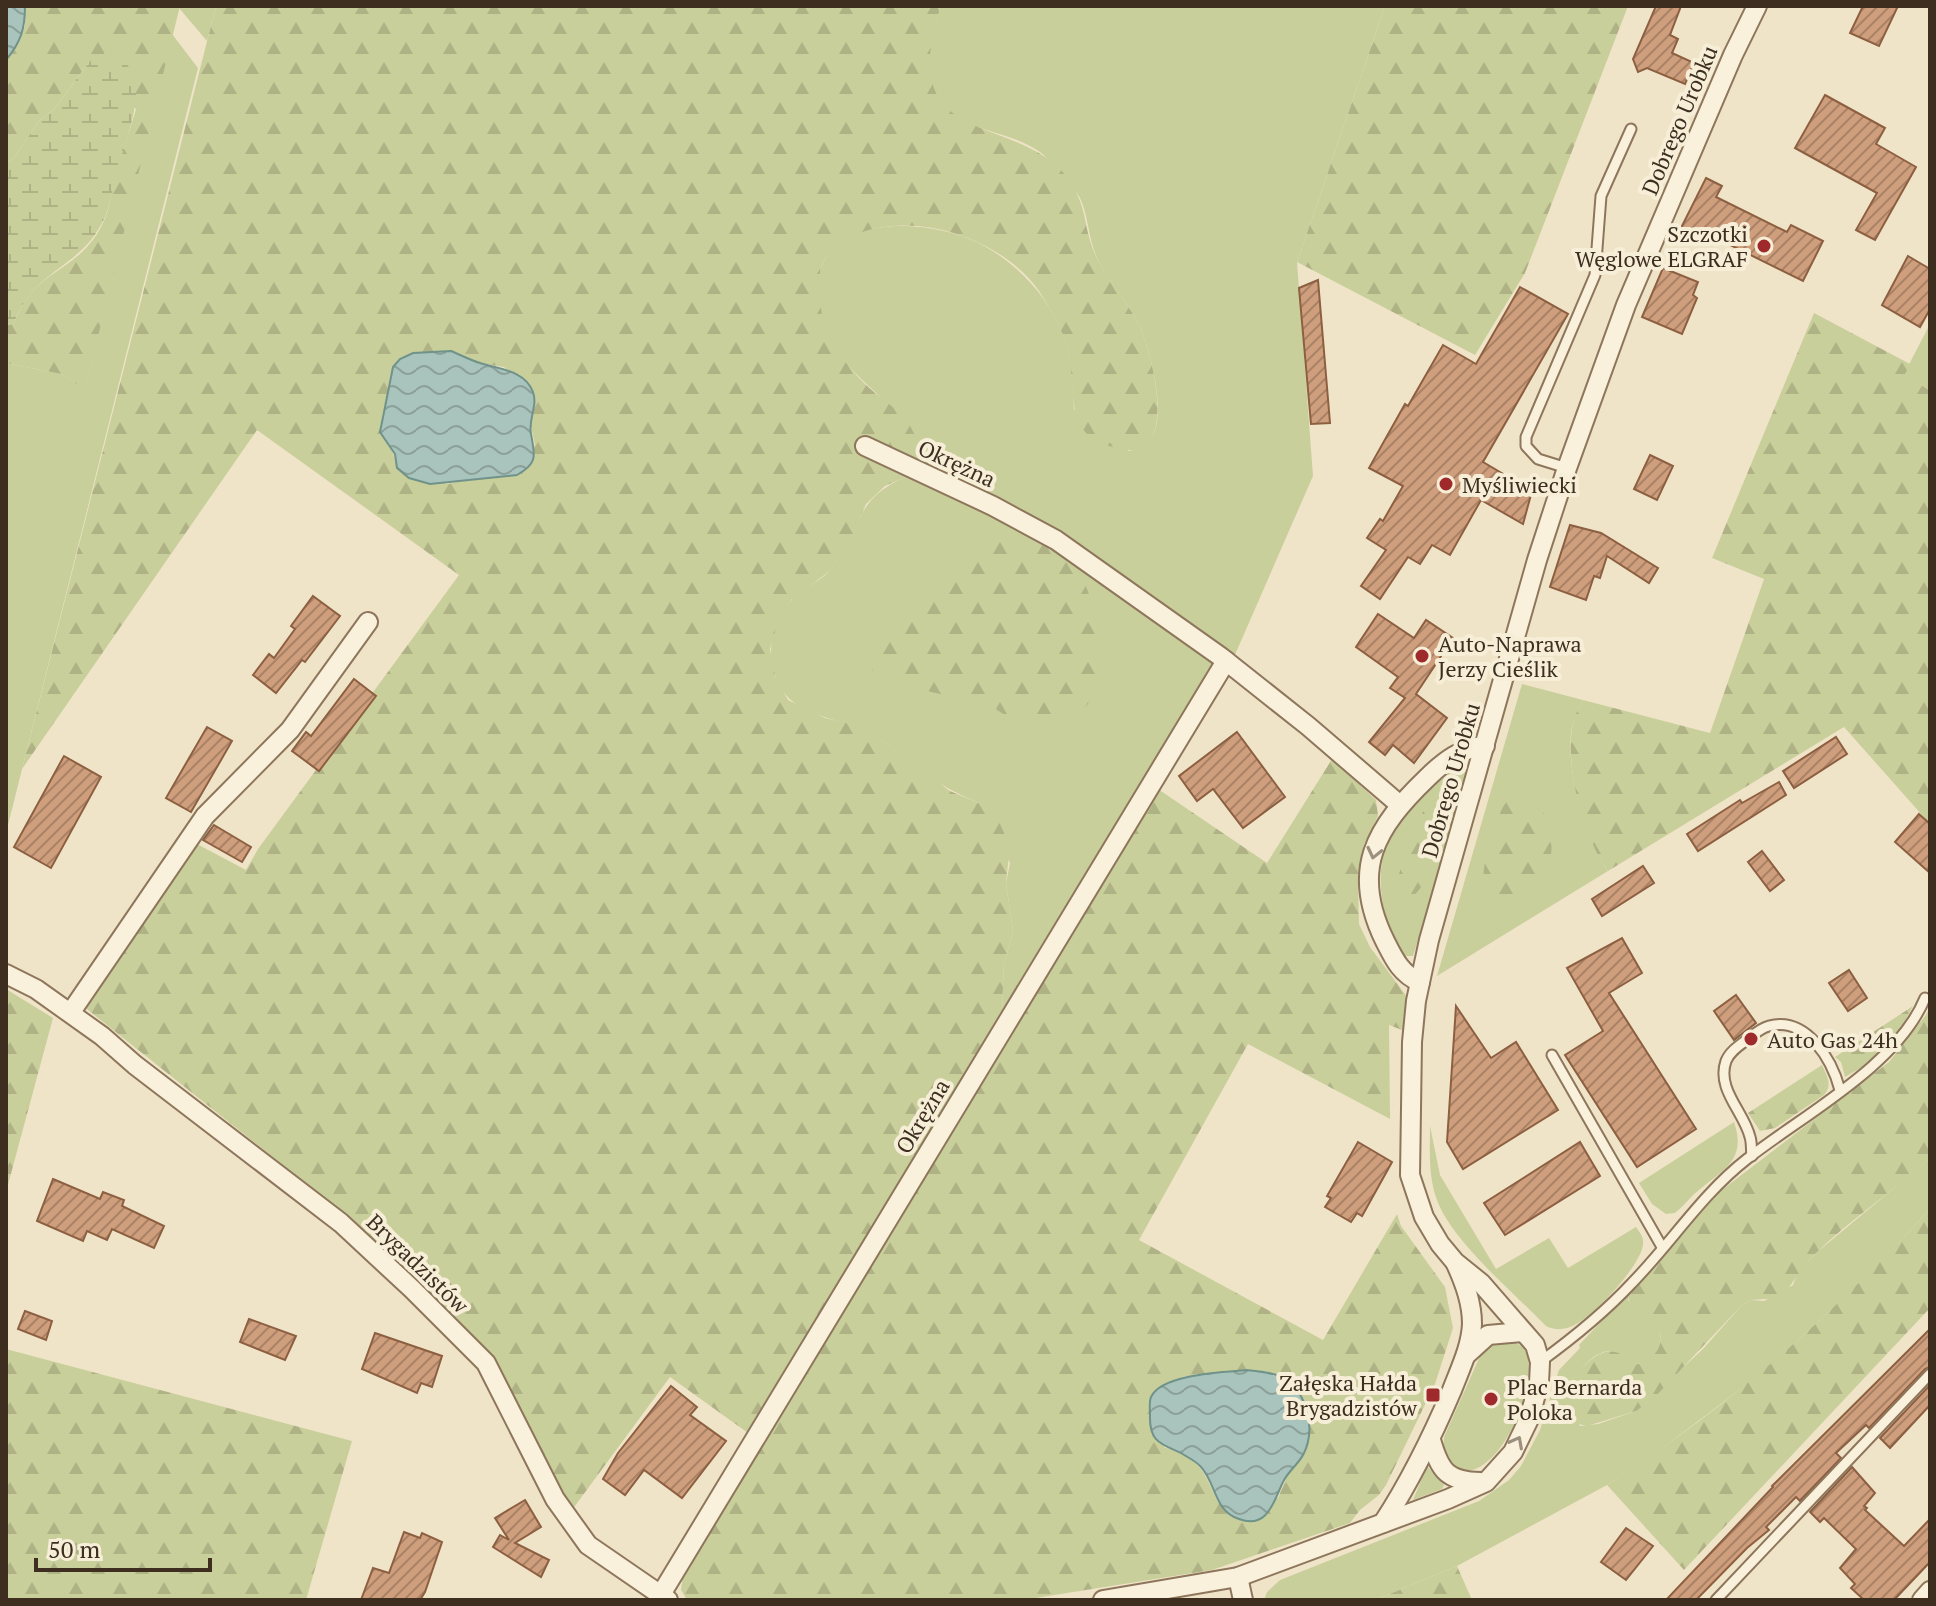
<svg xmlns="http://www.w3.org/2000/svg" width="1936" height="1606" font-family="'PT Serif',serif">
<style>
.grass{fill:#c9cf9b}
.forest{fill:url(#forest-firs);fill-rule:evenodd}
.wetland{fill:url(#wetland-marsh)}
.water{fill:url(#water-waves);stroke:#6f938a;stroke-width:2}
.building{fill:url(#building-hatch);stroke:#8d5f41;stroke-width:2}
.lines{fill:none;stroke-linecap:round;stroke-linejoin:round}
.service-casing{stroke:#8d765c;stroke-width:13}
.minor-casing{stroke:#8d765c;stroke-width:22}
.service{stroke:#faf1dc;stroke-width:9}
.minor{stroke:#faf1dc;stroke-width:18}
.oneway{stroke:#9c907e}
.poi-dot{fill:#9e2a2b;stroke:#f7eed8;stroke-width:3}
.labels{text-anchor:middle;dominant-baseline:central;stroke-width:8;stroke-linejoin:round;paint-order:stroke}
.street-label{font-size:22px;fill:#3d2e20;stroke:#f7eed8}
.poi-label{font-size:22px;fill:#3d2e20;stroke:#f7eed8;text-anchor:start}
</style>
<defs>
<pattern id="forest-firs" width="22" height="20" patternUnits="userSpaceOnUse" patternTransform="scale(2)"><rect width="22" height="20" fill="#c9cf9b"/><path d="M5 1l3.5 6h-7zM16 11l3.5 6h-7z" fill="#aeb285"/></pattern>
<pattern id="wetland-marsh" width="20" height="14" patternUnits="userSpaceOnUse" patternTransform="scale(2)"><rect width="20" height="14" fill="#c9cf9b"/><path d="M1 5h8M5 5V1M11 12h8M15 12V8" fill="none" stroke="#aeb285"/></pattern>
<pattern id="water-waves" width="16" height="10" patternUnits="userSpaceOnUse" patternTransform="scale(2)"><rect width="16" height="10" fill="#a9c4bc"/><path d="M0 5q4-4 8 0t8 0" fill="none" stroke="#8ba098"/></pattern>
<pattern id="building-hatch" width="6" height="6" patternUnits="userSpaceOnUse" patternTransform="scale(2)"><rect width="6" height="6" fill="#cf9f7d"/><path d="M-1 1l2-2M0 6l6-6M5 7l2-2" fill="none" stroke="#a98266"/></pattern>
</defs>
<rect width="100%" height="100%" fill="#f0e4c8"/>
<g class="grass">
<polygon points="180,6 216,6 207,41 179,8"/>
<path d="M941,6H1385L1297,262L1313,476L1234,657L1223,648L1002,1010L1004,964L1013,931L1006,883L1010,863L981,804C958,794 938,784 918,769C903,758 891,745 875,736C833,712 783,721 772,664C768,642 776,620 790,602C801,587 822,582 832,568C864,530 851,500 906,477L914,437C891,394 828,366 820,314C818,301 817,277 822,265C845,210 945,222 986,247C1022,268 1049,298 1064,337C1073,359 1072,385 1074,409L1129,451C1139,448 1148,446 1153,435C1166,410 1150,348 1138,323C1127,302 1110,283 1099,262C1088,241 1089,217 1080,198C1075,188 1049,159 1040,152C1011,131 966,132 941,105C917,78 931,36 941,6Z"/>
<polygon points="172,34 198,68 6,833 6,363 61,374 85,388"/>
<polygon points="1930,324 1930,391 1904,374"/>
<path d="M1522,684L1583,700C1581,706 1577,711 1575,717C1560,754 1585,840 1608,871L1437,976Z"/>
<path d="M1455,763L1465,769L1466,776L1414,953L1413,956H1405C1378,919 1371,860 1397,820C1410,801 1438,780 1455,763Z"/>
<path d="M1734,1122C1747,1160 1724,1169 1699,1190C1690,1197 1684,1206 1675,1213L1666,1214L1652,1204L1639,1183Z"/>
<path d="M1430,1126L1440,1175L1496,1269L1549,1238L1568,1268L1636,1227C1640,1233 1644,1237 1643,1244C1642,1265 1590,1321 1570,1327C1562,1330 1554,1330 1546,1326C1515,1294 1451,1240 1437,1200C1428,1176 1430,1151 1430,1126Z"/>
<path d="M1930,1158V1209L1866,1278L1763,1372L1652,1456L1607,1485L1457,1566L1375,1600H1264L1267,1592L1280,1580L1479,1501L1509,1480L1521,1466L1540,1430L1559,1370L1580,1348L1579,1345L1628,1293V1300L1637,1311L1659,1325C1665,1345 1654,1365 1632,1364C1627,1360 1622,1354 1616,1352C1594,1345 1575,1378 1563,1390L1580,1426L1598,1424L1636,1411L1703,1349L1742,1305L1751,1300L1764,1301L1793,1285L1798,1272L1816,1253Z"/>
<path d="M1504,1340C1511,1341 1521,1343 1525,1351C1544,1381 1492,1497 1452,1465C1442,1457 1443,1449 1444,1437L1484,1347L1491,1341Z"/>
<polygon points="1427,1466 1444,1485 1442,1489 1413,1500"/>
</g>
<g class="forest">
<path d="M25,6H180L85,389L61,374L6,363V326L14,323C34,270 70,275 97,234C109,216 111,195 116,175C121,153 130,131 136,109L90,61L55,108L39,121L14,158L6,163V60L20,41L25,25Z"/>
<path d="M216,6H941C885,173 1056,95 1084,214C1087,230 1091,248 1099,262C1110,282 1126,301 1137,321C1150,346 1172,427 1144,447C1135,453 1123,449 1113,447C1061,436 1078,385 1067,347C1062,328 1050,308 1039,291C1002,239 917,210 857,234C843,240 826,252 821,267C819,274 820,285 820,293C819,327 838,356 862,381C880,400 923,421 916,454C915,462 909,470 906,477L885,486L866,504L847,548L831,570L791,600L777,625L770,649L775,676L788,700L825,718L855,725L878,737L950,791L981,804L1000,824L1010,846L1006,883L1013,931L1004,964L1002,1010L748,1433L670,1377L572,1510L559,1488L492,1359L424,1287L343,1213L83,1006L197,844L246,870L258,849L459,575L257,430L22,769ZM451,351L479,363L504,367L535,405L529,417L535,445L506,476L466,479L448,484L397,468C395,451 383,437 382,420C382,412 387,400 388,390C393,346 416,355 451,351Z"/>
<polygon points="1385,6 1628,6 1525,273 1475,355 1297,262"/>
<path d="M1814,313L1910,364L1905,374L1930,391V824L1844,727L1608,871C1583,837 1564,765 1573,723C1574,715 1580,707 1583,700L1710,733L1764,579L1712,558Z"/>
<polygon points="1010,534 1040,544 1064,556 1083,579 1092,602 1095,634 1103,669 1095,696 1076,717 1042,725 1011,719 991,706 889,682 872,670 869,649 881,625 904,619 963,574 970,551 984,536"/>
<path d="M1332,759L1376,800L1378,816L1364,844L1358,877L1359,924L1370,947L1410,1001L1407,1032L1389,1025L1390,1119L1248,1044L1139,1240L1323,1340L1397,1214L1401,1226L1445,1287L1453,1328L1435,1384L1386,1485L1379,1495L1360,1510L1350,1523L1212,1570L1023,1600H687L681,1590L684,1568L1158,789L1267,863ZM1230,1371L1299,1394L1310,1420L1278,1498L1218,1502C1202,1468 1201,1460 1164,1447L1182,1377Z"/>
<path d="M1522,796C1556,804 1557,858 1543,883C1537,894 1523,899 1514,908C1469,903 1484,860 1495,830C1501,816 1498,807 1512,797Z"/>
<path d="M1438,801C1449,823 1431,890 1408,899L1399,898L1395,885L1402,865L1405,847L1428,802Z"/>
<polygon points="6,989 53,1018 6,1192"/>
<polygon points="1913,1006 1899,1033 1871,1062 1845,1077 1841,1062 1835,1057"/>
<path d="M1930,1006V1158C1893,1191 1850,1220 1815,1254C1801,1268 1793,1284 1780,1298L1751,1300L1742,1305L1654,1398L1636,1411L1587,1426L1570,1422L1563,1416L1560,1397C1568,1382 1595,1345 1616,1352C1625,1355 1628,1362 1638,1364C1657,1358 1664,1345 1659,1326C1647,1317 1627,1310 1628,1293L1710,1199L1889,1062L1926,1015Z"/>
<path d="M1822,1065C1827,1076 1833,1085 1824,1095L1775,1128L1760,1131L1748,1113Z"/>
<path d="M1930,1209V1308L1684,1570L1607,1485C1730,1406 1831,1317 1930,1209Z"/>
<polygon points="6,1349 352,1441 306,1600 6,1600"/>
<polygon points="1457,1566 1472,1600 1375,1600"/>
</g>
<path class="wetland" d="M105,53C158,64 129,128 120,162C114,181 112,199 105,217C81,270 35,267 14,323L6,326V163L14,158L39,121L55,108L90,61Z"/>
<g class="water">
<path d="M6,6H25C25,29 21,42 6,60Z"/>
<path d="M451,351C461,355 470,360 480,363C498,369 525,370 533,392C538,406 528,419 531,434C535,456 538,463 517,475L430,484L409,478L397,468L395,454L380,432L393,367L400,359L413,353Z"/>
<path d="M1247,1370C1257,1371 1268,1372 1277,1375C1306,1386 1317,1427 1304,1453C1299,1464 1288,1471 1283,1482C1274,1500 1268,1530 1239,1519C1214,1511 1216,1483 1201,1467C1196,1461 1187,1457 1181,1453C1161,1444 1149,1442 1150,1415C1150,1411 1149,1401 1151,1397C1161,1374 1225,1372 1247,1370Z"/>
</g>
<g class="building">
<polygon points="1656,6 1681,6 1670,35 1678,39 1672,53 1694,63 1685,84 1647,68 1638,72 1633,59"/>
<polygon points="1863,6 1898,6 1879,46 1850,33"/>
<polygon points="1825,95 1885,128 1876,144 1916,167 1875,240 1856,230 1877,193 1795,148"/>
<polygon points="1706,178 1722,186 1716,197 1787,232 1791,225 1823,241 1803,281 1700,230 1695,240 1679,232"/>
<polygon points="1908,256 1930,269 1930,309 1920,327 1882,305"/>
<polygon points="1663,268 1698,282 1693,295 1697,298 1682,334 1642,317"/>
<polygon points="1318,280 1330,423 1311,424 1299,288"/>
<polygon points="1520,287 1568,314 1483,462 1532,491 1523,524 1481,500 1450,555 1432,545 1420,564 1408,557 1380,599 1361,586 1386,550 1367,538 1380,519 1383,521 1403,486 1369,468 1405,404 1408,406 1443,345 1476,364"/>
<polygon points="1650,455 1673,466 1657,500 1634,489"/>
<polygon points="1570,525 1601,533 1658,568 1649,583 1607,556 1600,578 1594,576 1586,600 1550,587"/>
<polygon points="313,596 340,616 305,662 302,660 276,693 253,675 269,654 274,658 295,629 291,626"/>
<polygon points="1378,614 1414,638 1426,620 1453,638 1416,694 1447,718 1414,763 1393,745 1385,755 1369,742 1405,698 1390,688 1398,677 1356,647"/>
<polygon points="354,679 376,696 319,771 292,751 306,732 311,736"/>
<polygon points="207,727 232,741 191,812 166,798"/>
<polygon points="1237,732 1285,797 1243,828 1213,789 1197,801 1179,776"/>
<polygon points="1836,737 1847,754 1794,788 1783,771"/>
<polygon points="64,756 101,777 51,868 14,847"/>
<polygon points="1779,782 1786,795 1698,851 1687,834 1740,800 1742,803"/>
<polygon points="1919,814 1930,824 1930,873 1895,842"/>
<polygon points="214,825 251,847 242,862 203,840"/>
<polygon points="1762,851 1784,880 1770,891 1748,862"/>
<polygon points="1643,866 1654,883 1602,916 1592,899"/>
<polygon points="1622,938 1642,973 1609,993 1696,1129 1637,1167 1565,1055 1603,1031 1567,968"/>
<polygon points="1849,970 1867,998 1848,1011 1829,983"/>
<polygon points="1736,995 1756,1023 1734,1040 1714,1011"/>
<polygon points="1456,1006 1491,1058 1516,1042 1558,1110 1463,1169 1447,1142"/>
<polygon points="1358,1142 1392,1162 1362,1216 1357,1213 1351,1222 1325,1207 1331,1198 1327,1196"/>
<polygon points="1580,1142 1600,1176 1505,1235 1484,1203"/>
<polygon points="53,1179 100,1199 103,1192 124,1200 122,1206 164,1226 154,1248 112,1229 107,1240 87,1231 83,1241 37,1221"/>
<polygon points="25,1311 52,1321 46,1340 18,1329"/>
<polygon points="249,1319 296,1336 285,1360 240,1342"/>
<polygon points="1930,1329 1930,1367 1925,1369 1869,1428 1866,1425 1836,1453 1841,1458 1800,1501 1796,1497 1766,1527 1769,1530 1747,1548 1696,1600 1666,1600 1773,1487 1772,1486"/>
<polygon points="375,1333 442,1356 432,1387 421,1383 417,1393 362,1369"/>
<polygon points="1930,1385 1930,1405 1890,1448 1880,1438"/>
<polygon points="671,1386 697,1407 690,1415 726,1441 682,1498 644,1470 625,1495 603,1479 618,1453"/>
<polygon points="1852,1467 1875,1493 1864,1506 1867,1508 1865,1510 1904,1546 1930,1519 1930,1562 1894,1600 1864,1600 1851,1588 1855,1584 1840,1568 1856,1549 1824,1518 1820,1522 1810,1512"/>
<polygon points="525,1500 541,1527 515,1543 549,1560 541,1577 493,1547 500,1535 509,1540 495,1518"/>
<polygon points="1626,1528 1653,1546 1626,1580 1601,1562"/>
<polygon points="404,1532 420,1538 422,1533 442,1542 425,1592 420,1600 361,1600 373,1568 389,1573"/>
</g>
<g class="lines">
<defs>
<g id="service">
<polyline points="1567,468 1538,459 1526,446 1526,437 1595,275 1601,196 1631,129"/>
<polyline points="1552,1055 1662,1247"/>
<path d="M1752,1156C1751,1150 1752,1143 1750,1137C1744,1112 1716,1089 1726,1061C1730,1051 1740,1045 1748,1039C1754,1034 1761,1028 1769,1026C1807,1016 1832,1060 1840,1090"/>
<path d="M1540,1362C1573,1338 1604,1313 1632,1283C1672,1242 1702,1194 1747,1159C1803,1115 1898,1065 1925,998"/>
<polyline points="1716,1600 1930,1374"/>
</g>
<g id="minor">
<polyline points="865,446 993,506 1056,540 1221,657 1308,726 1400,805"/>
<polyline points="6,974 36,989 102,1036 135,1065 341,1223 412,1289 486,1363 555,1499 588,1545 668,1600"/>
<path d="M1420,982C1401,974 1394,959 1385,941C1350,870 1375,828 1427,778C1443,762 1462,747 1485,746"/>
<polyline points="71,1012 205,816 290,730 368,622"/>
<polyline points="1466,1355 1488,1335 1522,1332"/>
<path d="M1431,1440C1440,1471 1447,1481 1480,1482"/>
<path d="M1383,1523C1411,1480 1432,1437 1452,1390C1460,1369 1471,1347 1472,1324C1472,1303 1465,1284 1456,1264"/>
<polyline points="1238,1577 1243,1600"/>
<polyline points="660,1596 1226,661"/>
<polyline points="1103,1600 1238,1577 1448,1499 1486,1482 1513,1452 1529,1419 1539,1383 1540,1362 1535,1345 1481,1283 1455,1262 1440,1244 1424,1217 1410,1175 1412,1042 1416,1001 1429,940 1537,560 1567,468 1626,305 1733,55 1757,6"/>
<polyline points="1922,1600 1930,1591"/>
</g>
</defs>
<use href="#service" class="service-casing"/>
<use href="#minor" class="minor-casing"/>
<use href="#service" class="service"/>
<use href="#minor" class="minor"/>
</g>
<defs><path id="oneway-chevron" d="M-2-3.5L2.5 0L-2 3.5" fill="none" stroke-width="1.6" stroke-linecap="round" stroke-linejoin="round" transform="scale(2)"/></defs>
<g class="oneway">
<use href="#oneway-chevron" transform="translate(1374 853) rotate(103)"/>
<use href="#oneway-chevron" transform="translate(1517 1442) rotate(-62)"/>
</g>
<g class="poi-dot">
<circle cx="1764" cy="246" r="8"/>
<circle cx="1446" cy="484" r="8"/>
<circle cx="1422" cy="656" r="8"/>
<circle cx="1751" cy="1039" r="8"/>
<rect x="1425" y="1387" width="16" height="16" rx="4"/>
<circle cx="1491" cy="1399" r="8"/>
</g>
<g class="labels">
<g class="street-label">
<text transform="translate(1679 120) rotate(-67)">Dobrego Urobku</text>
<text transform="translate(957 463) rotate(25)">Okrężna</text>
<text transform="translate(1450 780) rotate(-74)">Dobrego Urobku</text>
<text transform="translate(922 1116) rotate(-59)">Okrężna</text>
<text transform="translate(418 1263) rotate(44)">Brygadzistów</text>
</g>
<g class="poi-label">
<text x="1748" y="233" text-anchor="end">Szczotki<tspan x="1748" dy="25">Węglowe ELGRAF</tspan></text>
<text x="1462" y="484">Myśliwiecki</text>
<text x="1438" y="643">Auto-Naprawa<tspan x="1438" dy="25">Jerzy Cieślik</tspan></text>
<text x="1767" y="1039">Auto Gas 24h</text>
<text x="1417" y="1382" text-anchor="end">Załęska Hałda<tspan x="1417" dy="25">Brygadzistów</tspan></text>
<text x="1507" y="1386">Plac Bernarda<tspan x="1507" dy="25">Poloka</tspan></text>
</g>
</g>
<rect width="1936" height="1606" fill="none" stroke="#3d2e20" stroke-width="16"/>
<path d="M36 1558v12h174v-12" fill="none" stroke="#3d2e20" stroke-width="4"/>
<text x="48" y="1558" font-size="24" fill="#3d2e20" stroke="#f7eed8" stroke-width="6" paint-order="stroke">50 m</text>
</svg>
